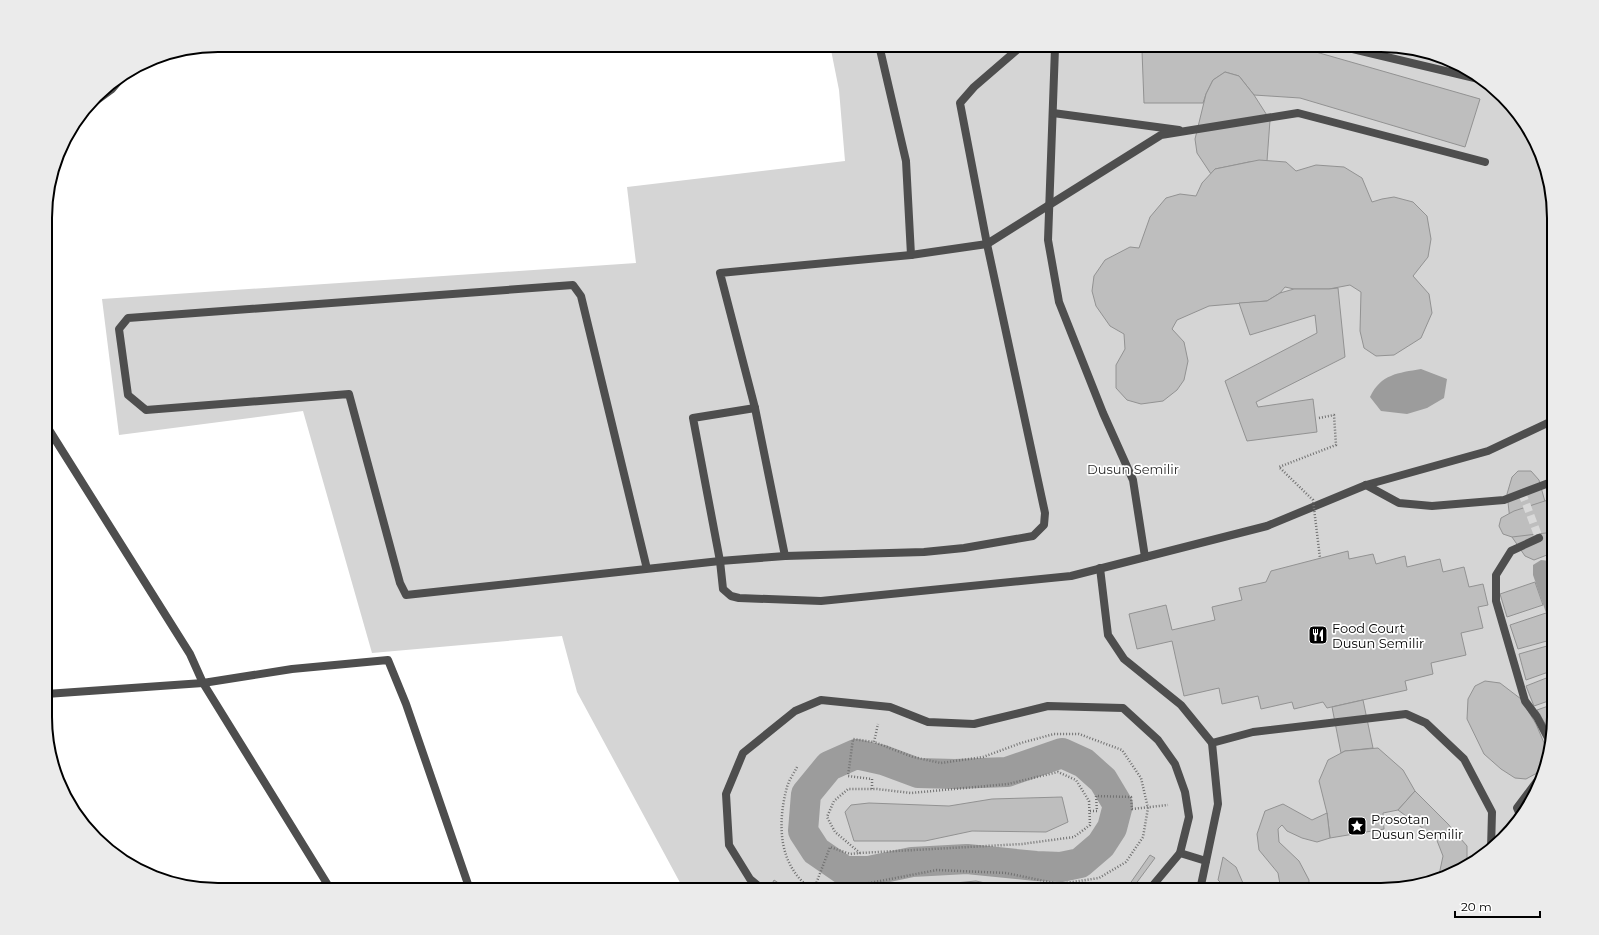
<svg xmlns="http://www.w3.org/2000/svg" width="1599" height="935" font-family="Montserrat,sans-serif">
<style>
.green{fill:#d5d5d5}
.water{fill:#9c9c9c}
.lines{fill:none;stroke-linecap:round;stroke-linejoin:round}
.canal{stroke:#9c9c9c;stroke-width:30}
.building{fill:#bebebe;stroke:#929292}
.pedestrian-tunnel{stroke:#d9d9d9;stroke-width:8;stroke-dasharray:8 4;stroke-linecap:butt}
.path{stroke:#707070;stroke-width:2.5;stroke-dasharray:1 2;stroke-linecap:butt}
.service{stroke:#4e4e4e;stroke-width:8}
.pedestrian{stroke:#4e4e4e;stroke-width:8}
.path-bridge{stroke:#707070;stroke-width:2.5;stroke-dasharray:1 2;stroke-linecap:butt}
.labels{text-anchor:middle;dominant-baseline:central;stroke-width:3.5;stroke-linejoin:round;paint-order:stroke}
.park-label{font-size:13px;fill:#2c2c2c;stroke:#fff}
.poi-label{font-size:13px;fill:#000;stroke:#fff;text-anchor:start}
.rim{fill:none;stroke:#000;stroke-width:2}
</style>
<rect width="100%" height="100%" fill="#fff"/>
<polygon class="green" points="830,45 1381,45 1426,51 1468,68 1503,96 1531,131 1554,207 1554,728 1531,804 1503,839 1468,867 1392,890 684,890 577,692 562,636 372,653 303,411 119,435 102,299 636,263 627,187 845,161 839,90"/>
<g class="water">
<path d="M1421,369L1447,379L1444,398L1427,408L1407,414L1381,411L1370,397C1381,374 1398,373 1421,369Z"/>
<polygon points="1541,560 1550,561 1554,566 1554,636 1533,575 1533,565"/>
</g>
<g class="lines">
<polygon class="canal" points="1062,753 1084,763 1103,780 1118,805 1112,828 1101,845 1080,863 1061,867 1036,866 967,859 912,862 869,871 845,871 816,851 803,831 806,794 829,766 856,754 883,760 918,773 955,774 1007,772"/>
</g>
<g class="building">
<polygon points="1302,48 1480,99 1465,147 1300,98 1254,95 1239,76 1225,72 1213,80 1206,94 1203,103 1144,103 1142,51"/>
<polygon points="1225,72 1239,76 1254,95 1270,120 1267,161 1249,162 1230,166 1215,169 1211,174 1197,153 1195,139 1206,94 1213,80"/>
<polygon points="1259,160 1286,162 1296,171 1316,165 1344,167 1362,178 1372,202 1382,199 1394,197 1413,202 1427,216 1431,239 1428,257 1413,276 1429,294 1432,313 1421,338 1394,355 1376,356 1364,348 1360,331 1361,292 1350,285 1329,289 1294,289 1285,287 1280,293 1267,301 1209,306 1177,320 1172,329 1184,342 1188,361 1184,380 1177,390 1163,401 1141,404 1127,400 1116,388 1116,365 1125,349 1124,334 1110,326 1096,306 1092,291 1094,276 1105,260 1130,247 1139,248 1150,217 1166,198 1180,194 1196,196 1202,183 1215,169"/>
<polygon points="1338,288 1345,357 1256,402 1258,407 1313,399 1317,432 1247,441 1225,381 1317,333 1315,315 1250,335 1239,303 1267,301 1280,293 1294,289 1329,289"/>
<polygon points="1518,471 1531,471 1539,480 1552,527 1549,549 1547,555 1534,560 1525,556 1512,537 1507,494 1512,477"/>
<polygon points="1554,498 1554,532 1512,537 1503,534 1499,526 1501,518 1514,511"/>
<polygon points="1348,551 1349,559 1373,554 1376,564 1405,556 1407,567 1440,559 1443,572 1464,567 1469,587 1483,584 1488,605 1478,607 1483,628 1461,633 1466,655 1431,663 1433,674 1405,681 1407,690 1327,708 1323,702 1294,709 1292,702 1261,709 1258,696 1222,704 1219,688 1184,696 1172,641 1137,649 1129,614 1166,605 1172,630 1215,620 1212,607 1242,600 1239,588 1266,582 1271,571"/>
<polygon points="1535,582 1543,605 1507,617 1500,594"/>
<polygon points="1546,613 1554,639 1518,649 1510,625"/>
<polygon points="1554,644 1554,670 1526,680 1519,654"/>
<polygon points="1554,675 1554,699 1534,706 1526,686"/>
<polygon points="1485,681 1500,683 1521,699 1536,724 1547,750 1543,762 1537,773 1526,779 1515,778 1501,769 1484,754 1467,719 1468,699 1475,686"/>
<polygon points="1363,700 1373,748 1345,751 1341,753 1332,707"/>
<polygon points="1554,704 1554,728 1552,735 1537,710"/>
<polygon points="1378,748 1403,770 1415,791 1398,810 1383,813 1384,829 1330,838 1327,813 1319,781 1328,760 1345,751"/>
<polygon points="1415,791 1448,824 1467,846 1467,867 1439,875 1443,856 1436,838 1398,810"/>
<polygon points="1533,795 1531,804 1523,813 1520,810"/>
<polygon points="1062,797 1068,822 1046,832 972,831 925,841 854,841 845,812 851,805 869,803 949,806 992,799"/>
<polygon points="1283,804 1312,820 1327,813 1330,838 1317,842 1302,838 1287,831 1282,825 1278,829 1279,842 1299,861 1309,880 1309,890 1281,890 1278,873 1259,850 1257,834 1265,811"/>
<polygon points="1150,855 1155,858 1132,889 1118,890 1129,885"/>
<polygon points="1223,857 1236,867 1246,890 1228,890 1218,880"/>
<polygon points="774,880 789,890 781,890 772,884"/>
<polygon points="976,881 1017,890 996,890 976,885 921,890 902,890 912,887"/>
</g>
<g class="lines">
<polyline class="pedestrian-tunnel" points="1522,493 1539,538"/>
<g class="path">
<path d="M797,767C794,773 789,780 787,787C777,824 778,867 813,890"/>
<polyline points="872,789 872,779 848,776 853,739 874,742 878,724"/>
<polyline points="1090,811 1097,811 1096,796 1131,797 1132,809 1168,805"/>
<polyline points="828,890 816,884 830,847 850,854 860,853 1022,844 1074,837 1090,825 1089,801 1076,780 1058,772 1008,784 911,793 877,789 848,789 834,801 827,817 835,832 860,853"/>
<polyline points="833,890 937,870 1006,873 1059,884 1099,878 1126,862 1143,837 1148,808 1141,778 1122,750 1079,734 1054,734 1021,743 983,757 941,763 913,757 874,742"/>
</g>
<g class="service">
<polyline points="879,45 906,161 911,255"/>
<polyline points="1336,45 1483,80"/>
<polyline points="1055,48 1048,240 1059,302 1103,413 1133,480 1145,557"/>
<polyline points="93,103 112,89 123,76"/>
<polyline points="1053,113 1179,130"/>
<polyline points="755,408 693,418 720,561 723,589 731,596 739,598 821,601 1071,576 1267,526 1366,485 1488,451 1554,420"/>
<polyline points="46,425 190,654 203,683 331,890"/>
<polyline points="1366,485 1399,503 1432,506 1504,500 1554,481"/>
<polyline points="785,556 755,408 720,273 911,255 987,244 1161,135 1298,113 1485,162"/>
<polyline points="1100,568 1108,635 1124,659 1181,705 1212,743"/>
<polyline points="647,569 581,296 573,285 128,318 119,329 128,395 146,410 349,394 400,583 406,595 720,561 785,556 924,552 964,548 1033,536 1044,525 1045,513 987,244 960,103 974,87 1018,49 1107,45"/>
<polyline points="46,694 203,683 292,669 388,660 406,704 470,890"/>
</g>
<g class="pedestrian">
<polyline points="1539,538 1511,551 1496,575 1496,601 1525,701 1537,717 1548,738 1549,742"/>
<polyline points="1521,817 1517,808 1538,780"/>
<polyline points="1180,853 1206,861"/>
<polyline points="763,890 750,879 729,845 726,794 743,753 795,711 821,700 890,707 928,722 974,724 1048,706 1123,708 1158,740 1175,764 1185,792 1189,817 1180,853 1149,890"/>
<polyline points="1200,890 1218,804 1212,743 1253,732 1406,714 1426,723 1464,759 1492,812 1491,849"/>
</g>
<polyline class="path-bridge" points="1319,418 1334,415 1336,445 1279,467 1313,500 1320,558"/>
</g>
<defs>
<symbol id="restaurant-square" viewBox="-11 -11 22 22"><rect x="-9" y="-9" width="18" height="18" rx="4" fill="#000" stroke="#fff"/><path d="M-5-6h1v4h1v-4h1v4h1v-4h1v5L-1.5 .5V6h-2V.5L-5-1ZM5-6V6H3V1.5H1.5Q1.5-4 5-6Z" fill="#fff"/></symbol>
<symbol id="sight-square" viewBox="-11 -11 22 22"><rect x="-9" y="-9" width="18" height="18" rx="4" fill="#000" stroke="#fff"/><path d="M0-6L1.8-2.2L6-1.7L2.9 1.2L3.7 5.4L0 3.3L-3.7 5.4L-2.9 1.2L-6-1.7L-1.8-2.2Z" fill="#fff"/></symbol>
</defs>
<g fill-rule="evenodd">
<use href="#restaurant-square" x="1307" y="624" width="22" height="22"/>
<use href="#sight-square" x="1346" y="815" width="22" height="22"/>
</g>
<g class="labels">
<g class="park-label">
<text x="1133" y="469">Dusun Semilir</text>
</g>
<g class="poi-label">
<text x="1332" y="628">Food Court<tspan x="1332" dy="15">Dusun Semilir</tspan></text>
<text x="1371" y="819">Prosotan<tspan x="1371" dy="15">Dusun Semilir</tspan></text>
</g>
</g>
<path d="M0 0H1599V935H0ZM218 52H1381A166 166 0 0 1 1547 218V717A166 166 0 0 1 1381 883H218A166 166 0 0 1 52 717V218A166 166 0 0 1 218 52Z" fill="#ebebeb" fill-rule="evenodd"/>
<path class="rim" d="M218 52H1381A166 166 0 0 1 1547 218V717A166 166 0 0 1 1381 883H218A166 166 0 0 1 52 717V218A166 166 0 0 1 218 52Z"/>
<path d="M1455 911v6h85v-6" fill="none" stroke="#000000" stroke-width="2"/>
<text x="1461" y="911" font-size="12" fill="#000000" stroke="#ffffff" stroke-width="3" paint-order="stroke">20 m</text>
</svg>
